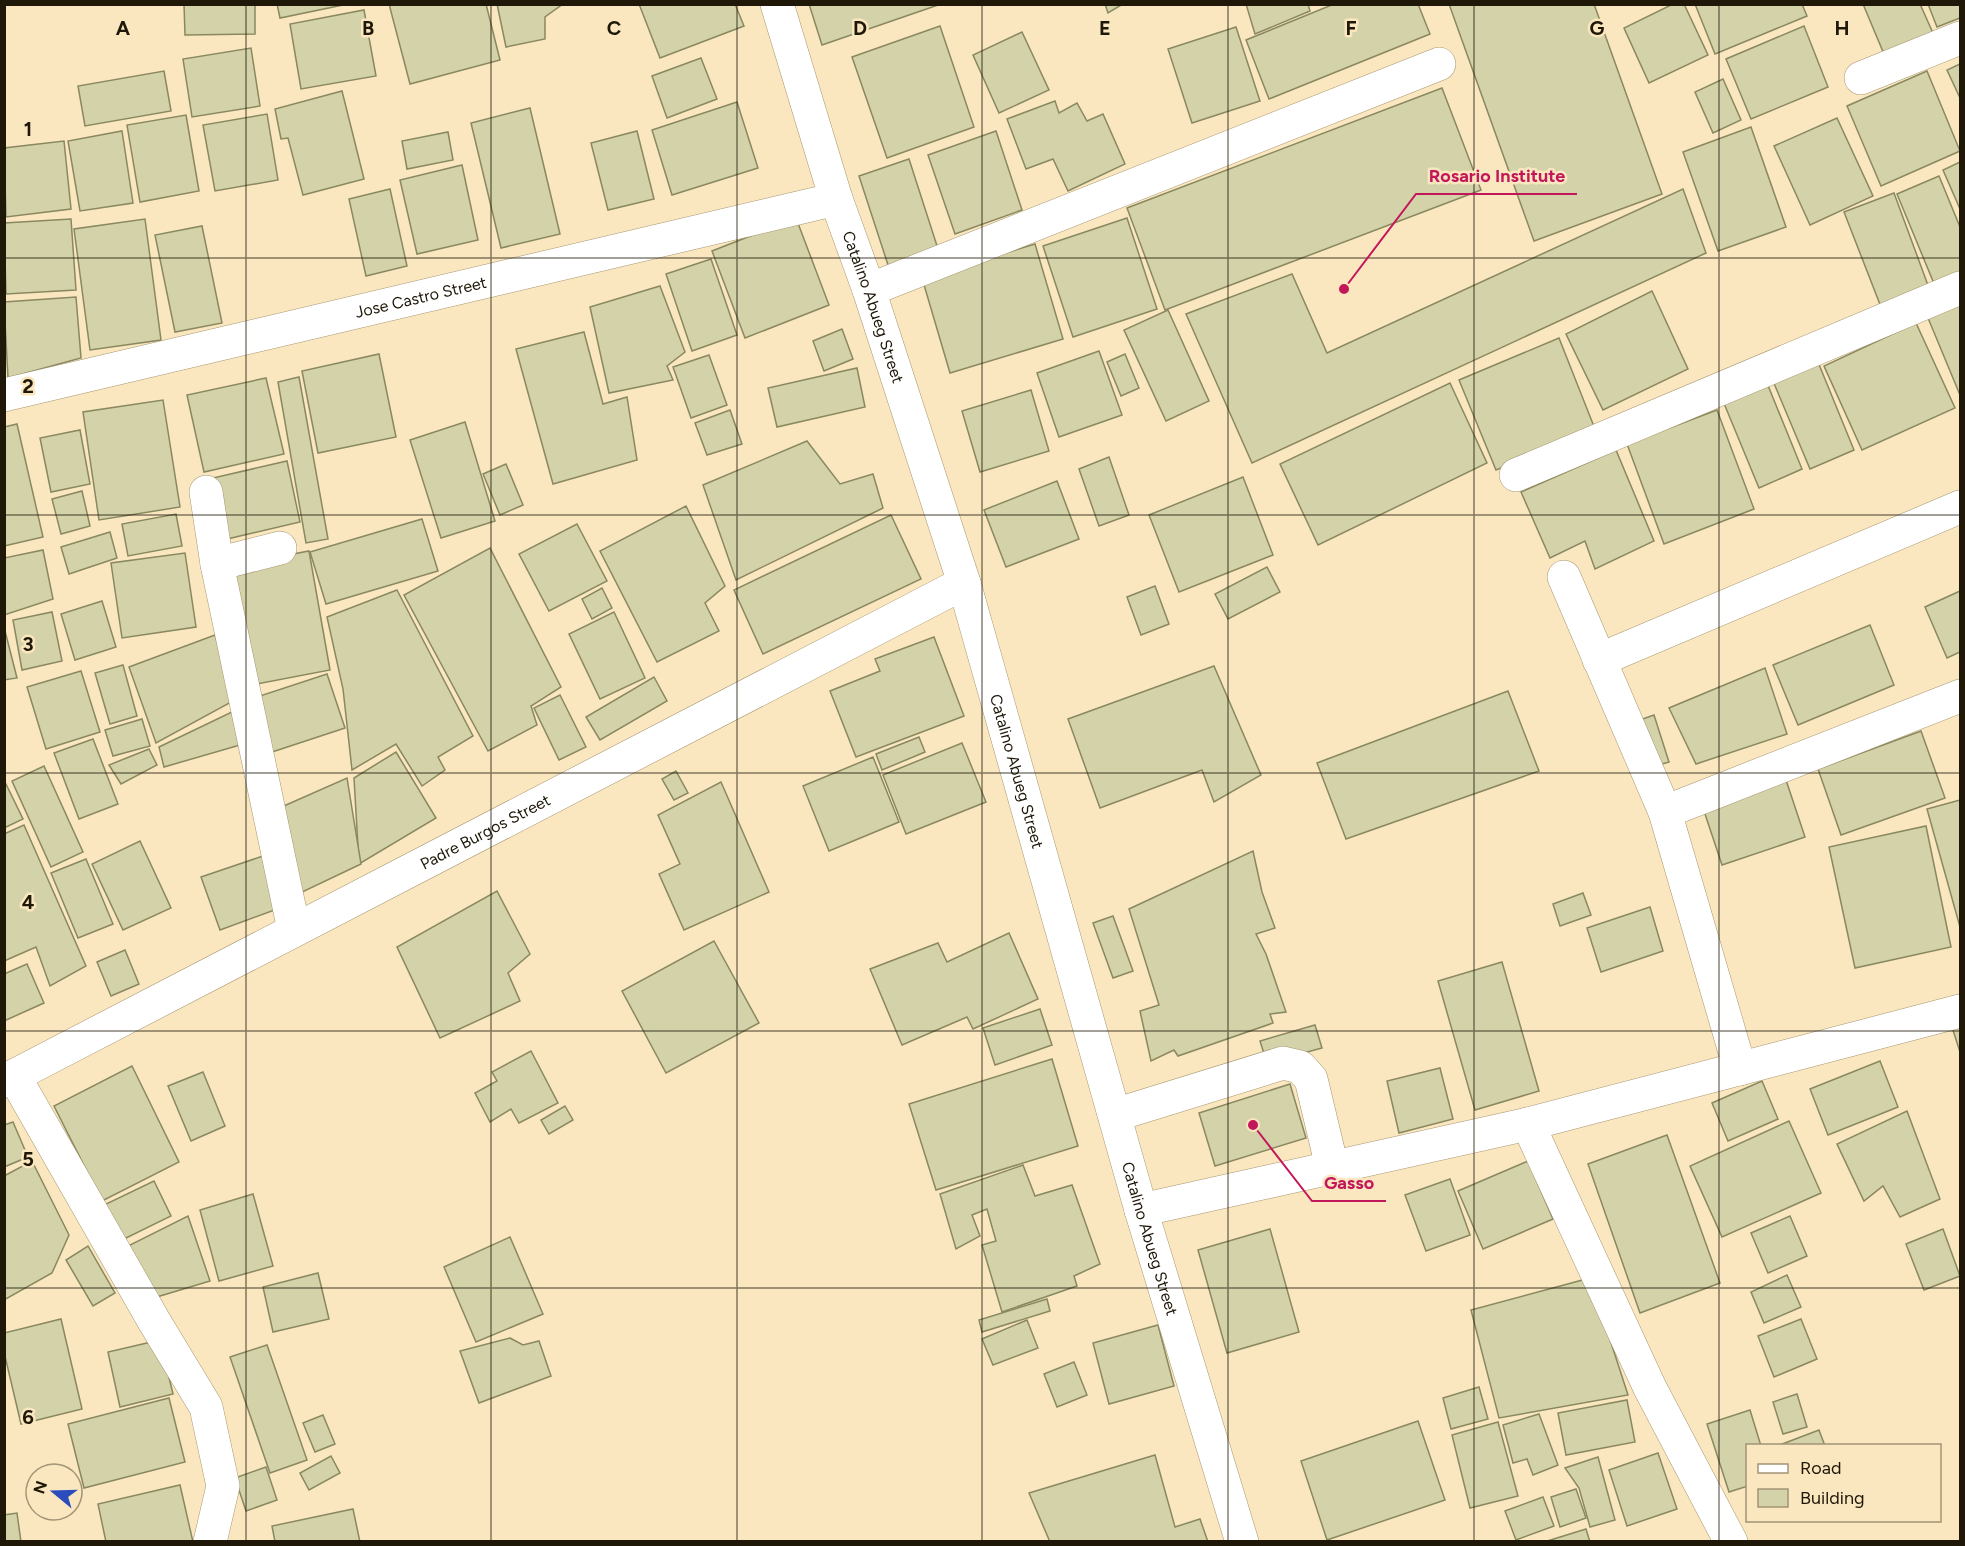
<svg xmlns="http://www.w3.org/2000/svg" width="1965" height="1546" font-family="Figtree,sans-serif">
<style>
.building{fill:#d3d2a8;stroke:#898860;stroke-width:1.5}
.lines{fill:none;stroke-linecap:round;stroke-linejoin:round}
.minor-casing{stroke:#a79670;stroke-width:34}
.minor{stroke:#fff;stroke-width:33}
.grid{fill:none;stroke:#1f1809;stroke-width:1.5;stroke-opacity:0.55}
.labels{text-anchor:middle;dominant-baseline:central;stroke-width:5;stroke-linejoin:round;paint-order:stroke}
.street-label{font-size:16px;fill:#1f1809;stroke:#fae7bf}
.grid-label{font-size:20px;text-anchor:middle;font-weight:bold;fill:#1f1809;stroke:#fae7bf;stroke-width:5;stroke-linejoin:round;paint-order:stroke}
.leader{fill:none;stroke:#c2185b;stroke-width:2}
.callout-dot{fill:#c2185b;stroke:#fae7bf;stroke-width:2}
.callout-label{font-size:18px;text-anchor:middle;font-weight:bold;fill:#c2185b;stroke:#fae7bf;stroke-width:5;stroke-linejoin:round;paint-order:stroke}
</style>
<rect width="100%" height="100%" fill="#fae7bf"/>
<g class="building">
<polygon points="184,4 255,4 255,34 185,35"/>
<polygon points="277,4 348,4 280,18"/>
<polygon points="389,4 486,4 500,60 410,84"/>
<polygon points="497,4 563,4 545,17 545,39 506,47"/>
<polygon points="639,4 735,4 744,26 660,58"/>
<polygon points="809,4 941,4 822,45"/>
<polygon points="1105,4 1123,4 1108,13"/>
<polygon points="1246,4 1308,4 1310,11 1255,34"/>
<polygon points="1334,4 1418,4 1430,34 1269,99 1246,40"/>
<polygon points="1449,4 1594,4 1662,194 1534,241"/>
<polygon points="1673,4 1684,4 1708,55 1649,83 1624,28"/>
<polygon points="1695,4 1802,4 1807,16 1715,54"/>
<polygon points="1863,4 1920,4 1933,33 1884,54"/>
<polygon points="1928,4 1960,4 1960,18 1937,27"/>
<polygon points="364,10 376,76 301,89 290,24"/>
<polygon points="940,26 974,127 887,158 852,57"/>
<polygon points="1804,26 1828,87 1751,119 1726,59"/>
<polygon points="1236,27 1260,101 1192,123 1168,49"/>
<polygon points="1022,32 1049,90 999,113 973,55"/>
<polygon points="251,48 260,106 192,117 183,59"/>
<polygon points="701,58 717,99 667,118 652,76"/>
<polygon points="1960,64 1960,98 1947,70"/>
<polygon points="164,71 171,111 85,126 78,86"/>
<polygon points="1927,71 1960,151 1881,186 1847,106"/>
<polygon points="1723,79 1741,120 1713,133 1695,92"/>
<polygon points="1442,88 1481,190 1165,310 1127,208"/>
<polygon points="342,91 364,179 303,195 288,138 281,139 275,109"/>
<polygon points="1055,101 1059,113 1077,103 1087,121 1103,114 1125,164 1068,191 1053,159 1026,169 1007,119"/>
<polygon points="737,102 758,168 672,195 652,130"/>
<polygon points="530,108 560,234 501,248 471,123"/>
<polygon points="267,114 278,180 215,191 203,125"/>
<polygon points="186,115 199,191 140,202 127,125"/>
<polygon points="1837,118 1873,196 1810,225 1774,146"/>
<polygon points="1751,127 1786,227 1718,251 1683,152"/>
<polygon points="122,131 133,203 80,211 68,141"/>
<polygon points="637,131 654,199 608,210 591,143"/>
<polygon points="996,131 1022,210 955,234 928,155"/>
<polygon points="448,132 453,160 407,169 402,141"/>
<polygon points="64,141 71,209 6,217 4,148"/>
<polygon points="909,159 939,252 889,268 859,176"/>
<polygon points="1960,162 1960,209 1943,170"/>
<polygon points="462,165 478,240 417,254 400,180"/>
<polygon points="1939,176 1960,227 1960,275 1935,286 1897,194"/>
<polygon points="390,189 407,266 366,276 349,199"/>
<polygon points="1683,189 1706,253 1252,463 1186,314 1292,274 1327,353"/>
<polygon points="1894,193 1929,288 1881,307 1844,212"/>
<polygon points="796,218 829,305 745,338 712,251"/>
<polygon points="1127,218 1157,309 1073,337 1043,246"/>
<polygon points="71,219 76,290 6,294 4,223"/>
<polygon points="145,219 161,340 90,350 74,229"/>
<polygon points="202,226 222,323 175,332 155,235"/>
<polygon points="1035,244 1063,339 950,373 922,278"/>
<polygon points="711,259 737,335 692,351 666,274"/>
<polygon points="660,286 685,352 667,366 673,380 609,393 590,307"/>
<polygon points="1652,291 1688,369 1603,410 1566,334"/>
<polygon points="76,297 81,358 8,378 4,302"/>
<polygon points="1960,304 1960,395 1928,318"/>
<polygon points="1168,310 1209,401 1166,421 1124,330"/>
<polygon points="1916,323 1955,408 1862,450 1824,366"/>
<polygon points="842,329 853,359 824,371 813,341"/>
<polygon points="584,332 603,404 627,397 637,460 553,484 516,349"/>
<polygon points="1559,338 1595,429 1496,470 1459,380"/>
<polygon points="1099,351 1122,415 1059,437 1037,373"/>
<polygon points="379,354 396,437 318,453 302,371"/>
<polygon points="1125,354 1139,388 1121,396 1107,362"/>
<polygon points="709,355 727,405 691,418 673,367"/>
<polygon points="1818,362 1854,450 1810,469 1773,381"/>
<polygon points="857,368 865,407 777,427 768,388"/>
<polygon points="299,377 328,539 306,543 278,382"/>
<polygon points="266,378 284,454 204,472 187,395"/>
<polygon points="1450,383 1487,463 1318,545 1280,464"/>
<polygon points="1767,383 1802,469 1759,488 1723,401"/>
<polygon points="1031,390 1049,451 980,472 962,411"/>
<polygon points="163,400 180,507 99,520 83,412"/>
<polygon points="730,410 742,444 707,455 695,423"/>
<polygon points="1717,410 1754,509 1664,544 1627,444"/>
<polygon points="465,422 495,521 441,538 410,440"/>
<polygon points="17,424 43,537 4,546 4,427"/>
<polygon points="80,430 90,484 51,492 40,438"/>
<polygon points="807,441 840,484 873,474 883,508 736,580 703,485"/>
<polygon points="1616,450 1654,541 1595,569 1585,541 1550,558 1521,492"/>
<polygon points="1109,457 1129,515 1099,526 1079,469"/>
<polygon points="287,461 300,522 227,539 213,478"/>
<polygon points="506,464 523,505 500,515 483,474"/>
<polygon points="1243,477 1273,555 1179,592 1149,515"/>
<polygon points="1057,481 1079,539 1006,567 984,510"/>
<polygon points="82,491 90,526 61,534 52,499"/>
<polygon points="686,506 725,586 705,603 719,631 657,662 600,551"/>
<polygon points="176,514 182,546 128,556 122,524"/>
<polygon points="891,515 921,579 763,654 734,590"/>
<polygon points="422,519 438,571 326,604 310,552"/>
<polygon points="577,524 607,581 549,611 519,554"/>
<polygon points="110,532 117,558 69,574 61,547"/>
<polygon points="490,548 561,687 531,706 537,725 488,751 404,595"/>
<polygon points="43,550 53,599 4,615 4,558"/>
<polygon points="309,551 330,670 246,686 225,567"/>
<polygon points="185,553 196,627 122,638 111,563"/>
<polygon points="1267,567 1280,592 1228,619 1215,594"/>
<polygon points="1155,586 1169,624 1141,635 1127,597"/>
<polygon points="602,588 612,608 592,619 582,599"/>
<polygon points="397,590 473,736 438,757 445,770 422,786 396,744 352,770 343,689 327,617"/>
<polygon points="1960,591 1960,652 1947,658 1925,607"/>
<polygon points="102,601 116,647 75,660 61,614"/>
<polygon points="52,612 62,661 22,670 13,620"/>
<polygon points="614,612 645,678 600,699 569,634"/>
<polygon points="1870,625 1894,685 1798,725 1773,665"/>
<polygon points="4,627 17,678 4,680"/>
<polygon points="215,635 235,700 156,743 129,667"/>
<polygon points="934,637 964,716 856,757 830,691 880,671 875,659"/>
<polygon points="123,665 137,716 110,724 95,673"/>
<polygon points="1214,666 1261,775 1214,802 1202,770 1100,808 1068,719"/>
<polygon points="1765,668 1787,734 1696,764 1669,708"/>
<polygon points="81,671 100,732 46,749 27,687"/>
<polygon points="327,674 345,728 269,753 251,699"/>
<polygon points="654,677 667,701 600,740 586,717"/>
<polygon points="1508,691 1539,771 1346,839 1317,763"/>
<polygon points="560,695 586,747 559,760 534,708"/>
<polygon points="238,709 247,743 164,767 159,747"/>
<polygon points="1654,715 1669,762 1652,767 1637,721"/>
<polygon points="142,719 150,746 113,756 105,730"/>
<polygon points="1921,731 1945,798 1841,835 1818,769"/>
<polygon points="919,737 925,752 882,770 876,754"/>
<polygon points="93,739 118,804 79,819 54,753"/>
<polygon points="962,743 986,802 906,834 883,775"/>
<polygon points="149,749 157,765 121,784 109,765"/>
<polygon points="396,752 436,818 359,864 354,778"/>
<polygon points="873,757 899,822 829,851 803,786"/>
<polygon points="44,766 83,852 51,867 12,781"/>
<polygon points="676,771 688,793 674,800 662,779"/>
<polygon points="1784,774 1805,837 1722,865 1701,802"/>
<polygon points="347,778 361,864 296,895 277,809"/>
<polygon points="4,780 23,819 4,828"/>
<polygon points="721,782 769,892 684,930 659,874 680,864 658,815"/>
<polygon points="1960,800 1960,927 1927,809"/>
<polygon points="24,825 86,966 50,986 36,947 4,961 4,834"/>
<polygon points="1926,826 1951,947 1855,968 1829,847"/>
<polygon points="140,841 171,908 123,930 92,864"/>
<polygon points="1253,851 1262,892 1275,928 1256,934 1266,954 1286,1012 1270,1014 1273,1023 1178,1056 1174,1050 1151,1061 1140,1011 1159,1005 1129,909"/>
<polygon points="263,856 280,908 220,930 201,877"/>
<polygon points="86,859 113,924 78,938 51,873"/>
<polygon points="497,891 530,954 508,973 520,1001 440,1038 397,947"/>
<polygon points="1583,893 1591,915 1560,926 1553,904"/>
<polygon points="1650,907 1663,951 1601,972 1587,928"/>
<polygon points="1113,916 1133,971 1113,978 1093,923"/>
<polygon points="1009,933 1038,999 973,1029 967,1017 902,1045 870,969 938,943 947,962"/>
<polygon points="714,941 759,1023 666,1073 622,991"/>
<polygon points="125,950 139,984 111,996 97,962"/>
<polygon points="1502,962 1539,1091 1475,1110 1438,981"/>
<polygon points="27,964 44,1003 4,1021 4,974"/>
<polygon points="1040,1009 1052,1045 995,1065 983,1028"/>
<polygon points="1960,1021 1960,1052 1951,1024"/>
<polygon points="1315,1025 1322,1048 1267,1063 1260,1041"/>
<polygon points="531,1051 558,1103 519,1123 511,1109 490,1122 475,1093 497,1081 492,1072"/>
<polygon points="1052,1059 1078,1146 936,1190 909,1104"/>
<polygon points="1880,1061 1898,1107 1828,1135 1810,1089"/>
<polygon points="132,1066 179,1162 102,1201 54,1106"/>
<polygon points="1440,1068 1453,1119 1399,1133 1387,1081"/>
<polygon points="203,1072 225,1126 191,1141 168,1086"/>
<polygon points="1762,1081 1778,1119 1728,1141 1712,1103"/>
<polygon points="1290,1084 1306,1138 1215,1166 1199,1113"/>
<polygon points="565,1106 573,1120 549,1134 541,1120"/>
<polygon points="1907,1111 1940,1199 1900,1217 1883,1186 1864,1201 1837,1144"/>
<polygon points="1789,1121 1821,1193 1722,1237 1690,1166"/>
<polygon points="13,1122 28,1157 4,1167 4,1125"/>
<polygon points="1667,1135 1720,1283 1640,1313 1588,1164"/>
<polygon points="32,1161 69,1235 52,1273 4,1300 4,1176"/>
<polygon points="1528,1161 1553,1219 1483,1249 1458,1191"/>
<polygon points="1023,1165 1035,1196 1072,1185 1100,1264 1074,1276 1077,1286 1002,1312 982,1245 996,1241 987,1209 972,1215 980,1236 956,1249 940,1194"/>
<polygon points="1450,1179 1470,1235 1426,1251 1405,1195"/>
<polygon points="154,1181 171,1216 122,1240 104,1205"/>
<polygon points="253,1194 273,1266 219,1281 200,1210"/>
<polygon points="188,1216 210,1281 150,1299 124,1248"/>
<polygon points="1790,1216 1807,1256 1768,1273 1751,1233"/>
<polygon points="1270,1229 1299,1332 1227,1353 1198,1250"/>
<polygon points="1943,1229 1960,1276 1924,1290 1906,1244"/>
<polygon points="510,1237 543,1314 476,1342 444,1267"/>
<polygon points="88,1246 115,1293 93,1306 66,1260"/>
<polygon points="318,1273 329,1319 273,1332 263,1287"/>
<polygon points="1787,1275 1801,1307 1764,1323 1751,1292"/>
<polygon points="1590,1278 1628,1395 1499,1418 1471,1310"/>
<polygon points="1047,1299 1050,1311 982,1332 979,1320"/>
<polygon points="61,1319 82,1409 21,1424 4,1352 4,1333"/>
<polygon points="1801,1319 1817,1359 1774,1377 1758,1336"/>
<polygon points="1027,1320 1038,1348 993,1365 982,1339"/>
<polygon points="1158,1325 1174,1386 1109,1404 1093,1343"/>
<polygon points="510,1338 523,1345 539,1341 551,1376 479,1403 460,1351"/>
<polygon points="160,1340 173,1394 120,1407 108,1352"/>
<polygon points="267,1345 307,1460 270,1473 230,1357"/>
<polygon points="1074,1362 1087,1395 1057,1407 1044,1374"/>
<polygon points="1479,1387 1488,1419 1451,1429 1443,1398"/>
<polygon points="1797,1394 1807,1427 1783,1434 1773,1402"/>
<polygon points="169,1398 185,1462 84,1488 68,1424"/>
<polygon points="1627,1400 1635,1442 1566,1455 1558,1413"/>
<polygon points="1750,1410 1761,1446 1748,1446 1748,1486 1729,1492 1707,1424"/>
<polygon points="1539,1414 1558,1465 1533,1475 1527,1459 1513,1463 1503,1425"/>
<polygon points="323,1415 335,1444 315,1452 303,1423"/>
<polygon points="1418,1421 1445,1500 1327,1540 1301,1461"/>
<polygon points="1498,1422 1518,1496 1470,1508 1452,1435"/>
<polygon points="1819,1430 1825,1446 1777,1446"/>
<polygon points="1658,1453 1677,1509 1627,1526 1609,1470"/>
<polygon points="1155,1455 1175,1527 1200,1519 1208,1542 1050,1542 1029,1493"/>
<polygon points="331,1456 340,1473 309,1490 300,1473"/>
<polygon points="1598,1457 1615,1520 1590,1527 1579,1488 1565,1468"/>
<polygon points="266,1467 277,1500 246,1511 235,1478"/>
<polygon points="180,1485 193,1542 106,1542 98,1504"/>
<polygon points="1576,1489 1586,1518 1560,1527 1551,1497"/>
<polygon points="1543,1497 1554,1526 1516,1540 1505,1511"/>
<polygon points="353,1509 360,1542 275,1542 272,1526"/>
<polygon points="17,1513 21,1542 4,1542 4,1515"/>
<polygon points="1586,1529 1590,1542 1544,1542"/>
</g>
<g class="lines">
<defs>
<g id="minor">
<path id="s1" d="M777,4L836,199L869,290L964,583L1141,1210L1242,1542"/>
<polyline points="1861,78 1960,38"/>
<polyline points="869,290 1439,64"/>
<path id="s2" d="M4,395L836,199"/>
<polyline points="1516,475 1960,288"/>
<polyline points="206,492 217,564 294,930"/>
<polyline points="217,564 280,548"/>
<polyline points="1564,577 1665,812"/>
<polyline points="1599,660 1960,507"/>
<polyline points="1740,1069 1665,812 1960,696"/>
<polyline points="14,1076 154,1321 206,1407 223,1486 210,1542"/>
<path id="s3" d="M4,1081L964,583"/>
<polyline points="1115,1115 1283,1063 1300,1067 1311,1079 1332,1167"/>
<polyline points="1528,1124 1650,1388 1731,1542"/>
<polyline points="1141,1210 1528,1124 1960,1011"/>
</g>
</defs>
<use href="#minor" class="minor-casing"/>
<use href="#minor" class="minor"/>
</g>
<path class="grid" d="M246,4V1542M491,4V1542M737,4V1542M982,4V1542M1228,4V1542M1474,4V1542M1719,4V1542M4,258H1960M4,515H1960M4,773H1960M4,1031H1960M4,1288H1960"/>
<g class="labels">
<g class="street-label">
<text stroke="none"><textPath href="#s2" startOffset="428">Jose Castro Street</textPath></text>
<text stroke="none"><textPath href="#s1" startOffset="318">Catalino Abueg Street</textPath></text>
<text stroke="none"><textPath href="#s1" startOffset="804">Catalino Abueg Street</textPath></text>
<text stroke="none"><textPath href="#s3" startOffset="542">Padre Burgos Street</textPath></text>
<text stroke="none"><textPath href="#s1" startOffset="1290">Catalino Abueg Street</textPath></text>
</g>
</g>
<g class="grid-label">
<text x="123" y="35">A</text>
<text x="368" y="35">B</text>
<text x="614" y="35">C</text>
<text x="860" y="35">D</text>
<text x="1105" y="35">E</text>
<text x="1351" y="35">F</text>
<text x="1597" y="35">G</text>
<text x="1842" y="35">H</text>
<text x="28" y="136">1</text>
<text x="28" y="393">2</text>
<text x="28" y="651">3</text>
<text x="28" y="909">4</text>
<text x="28" y="1166">5</text>
<text x="28" y="1424">6</text>
</g>
<path class="leader" d="M1344 289L1416 194H1577M1253 1125L1312 1201H1386"/>
<g class="callout-dot">
<circle cx="1344" cy="289" r="6"/>
<circle cx="1253" cy="1125" r="6"/>
</g>
<g class="callout-label">
<text x="1497" y="182">Rosario Institute</text>
<text x="1349" y="1189">Gasso</text>
</g>
<rect width="1965" height="1546" fill="none" stroke="#1f1809" stroke-width="12"/>
<rect x="1746" y="1444" width="195" height="78" fill="#fae7bf" stroke="#a29476" stroke-width="1.5"/>
<rect x="1758" y="1464" width="30" height="9" fill="#ffffff" stroke="#a29476" stroke-width="1.5"/>
<text x="1800" y="1474" font-size="18" fill="#1f1809">Road</text>
<rect x="1758" y="1489" width="30" height="18" fill="#d3d2a8" stroke="#a29476" stroke-width="1.5"/>
<text x="1800" y="1504" font-size="18" fill="#1f1809">Building</text>
<g transform="translate(54 1492) rotate(289)"><circle r="28" fill="#fae7bf" stroke="#a29476" stroke-width="1.5"/>
<path d="M0-4.5L10 22L0 15L-10 22Z" fill="#2a4cbc"/>
<text y="-9" font-size="16" font-weight="bold" text-anchor="middle" fill="#1f1809">N</text>
</g>
</svg>
